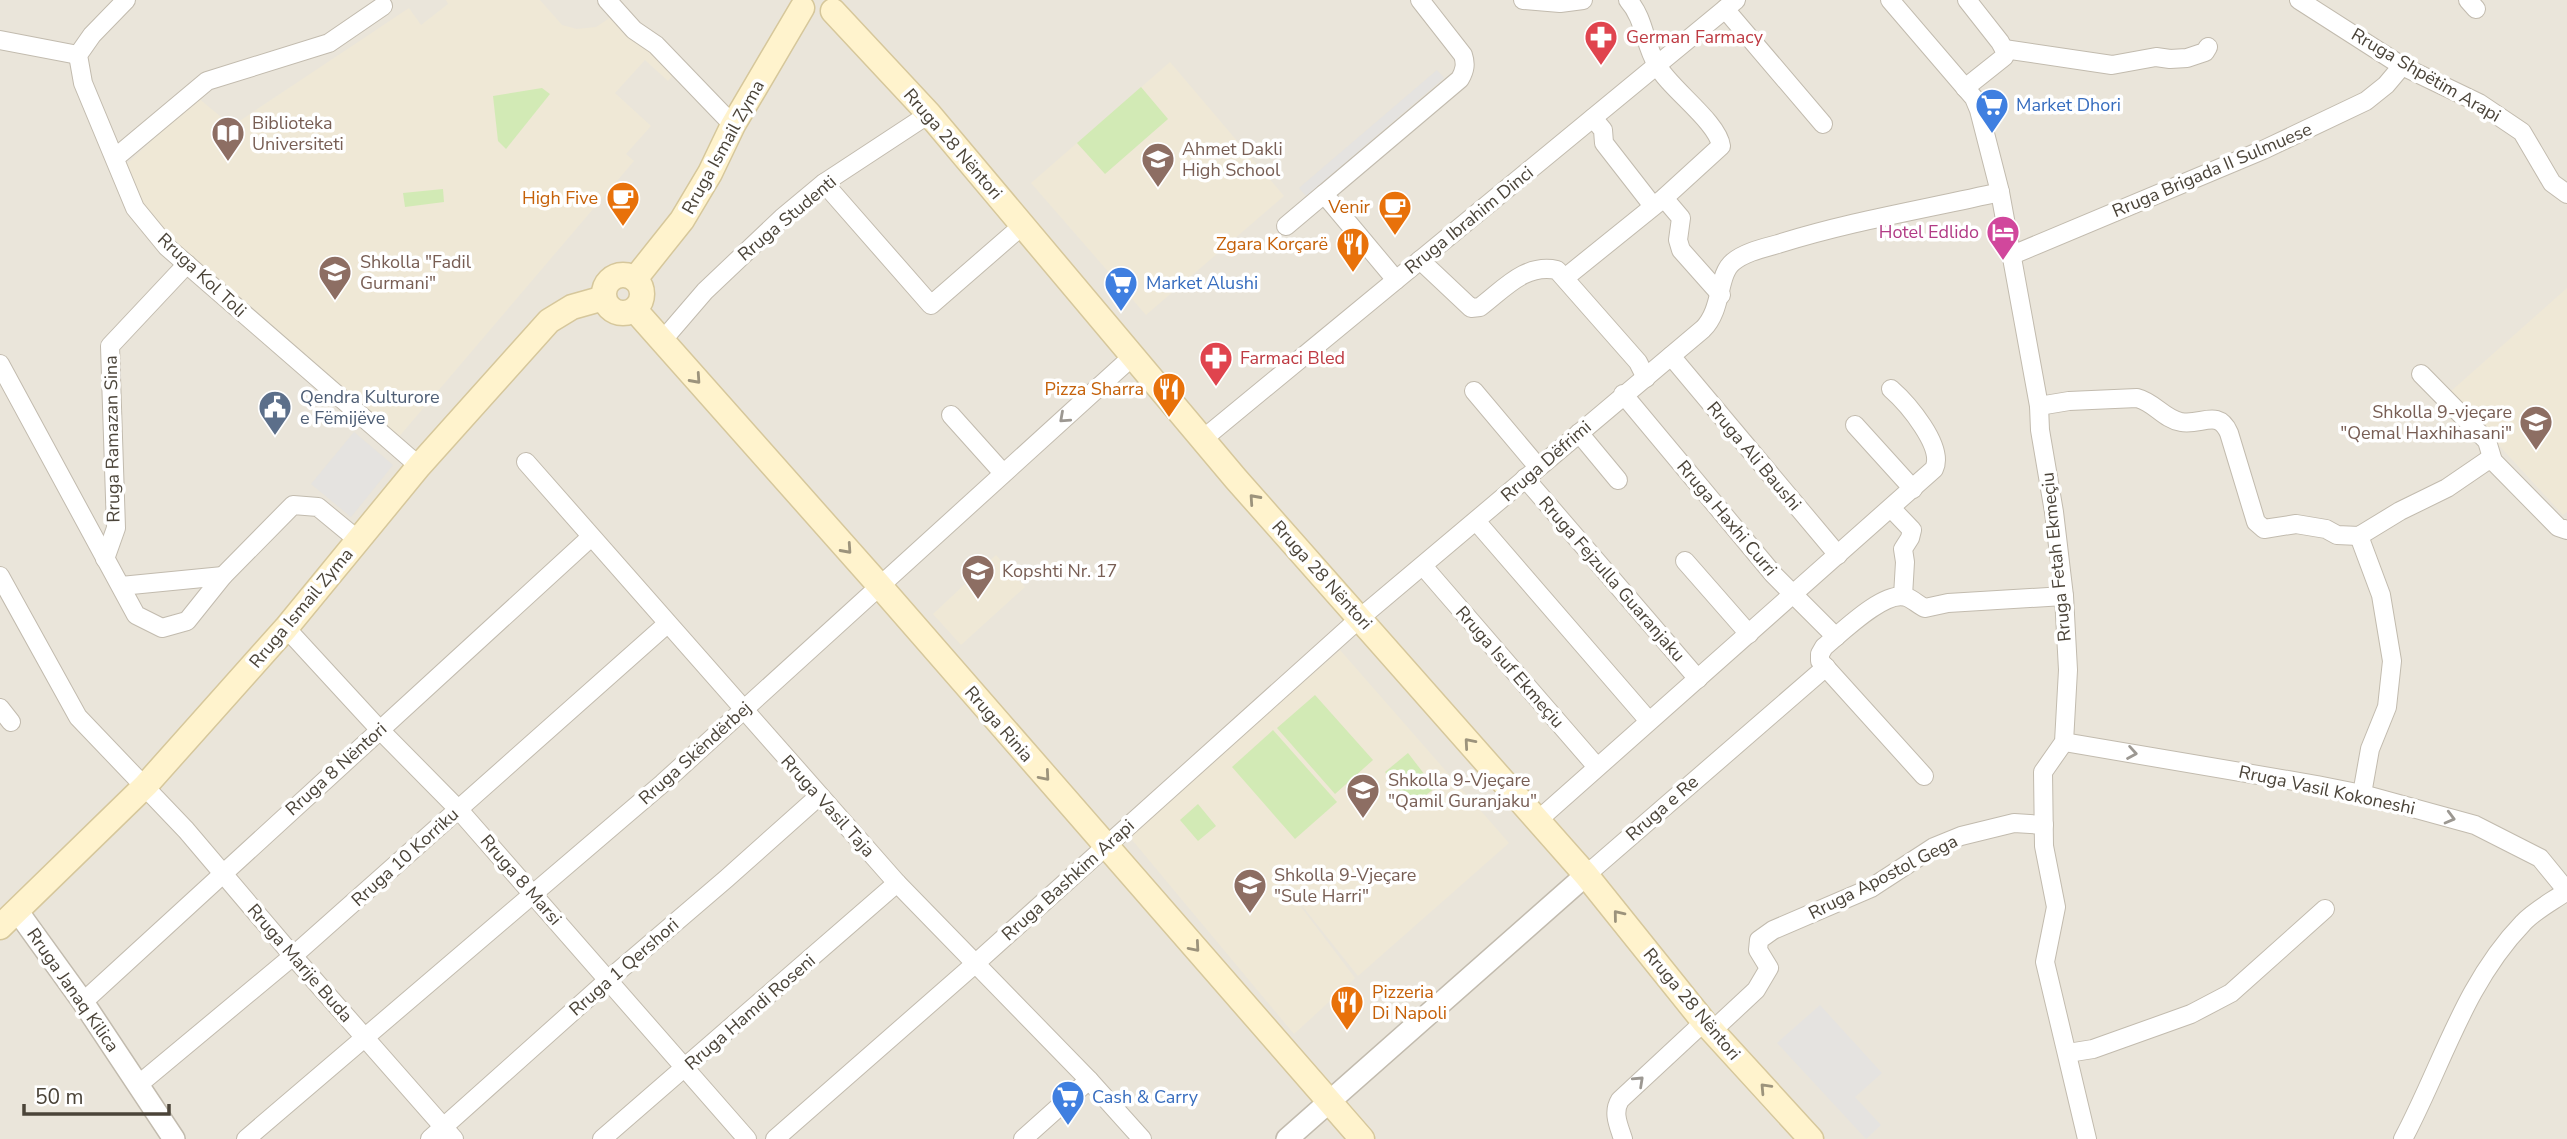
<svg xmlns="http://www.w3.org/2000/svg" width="2567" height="1139" font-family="'Nunito Sans',sans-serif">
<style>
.residential{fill:#eae5da}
.education{fill:#efe8d6}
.green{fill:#d2eab5}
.parking{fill:#e5e3e0}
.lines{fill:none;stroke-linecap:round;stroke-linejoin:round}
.minor-casing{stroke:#c2bbae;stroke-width:20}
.tertiary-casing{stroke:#c2bbae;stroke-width:24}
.secondary-casing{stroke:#d6c79b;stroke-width:27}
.minor{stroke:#fff;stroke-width:18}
.tertiary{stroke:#fff;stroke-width:21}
.secondary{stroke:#fff3cd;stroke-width:24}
.oneway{stroke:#9c937c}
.oneway2{stroke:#9c9892}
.labels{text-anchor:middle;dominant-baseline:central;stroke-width:7;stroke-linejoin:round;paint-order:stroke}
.health-label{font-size:18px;fill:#be3a42;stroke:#fff;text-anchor:start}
.street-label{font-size:18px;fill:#4b4439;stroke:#fff}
.shop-label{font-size:18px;fill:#366cbe;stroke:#fff;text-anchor:start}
.education-label{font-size:18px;fill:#785e54;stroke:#fff;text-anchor:start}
.food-label{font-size:18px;fill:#c56008;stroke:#fff;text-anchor:end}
.hotel-label{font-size:18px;fill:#b23c85;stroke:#fff;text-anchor:end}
.service-label{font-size:18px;fill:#4e5e75;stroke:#fff;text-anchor:start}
</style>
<rect width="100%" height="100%" fill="#f6f3ec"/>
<rect class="residential" x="0" y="0" width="2567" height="1139"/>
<g class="education">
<polygon points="446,0 540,0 562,25 577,29 596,27 617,13 659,55 672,76 668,81 645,60 615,93 651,126 626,154 634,161 397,439 171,242 139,206 124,167 197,97 232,126 409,8 421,25 448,4"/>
<polygon points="1170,62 1284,196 1146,315 1031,183"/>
<polygon points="2567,288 2567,512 2563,515 2450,392"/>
<polygon points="996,555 1025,587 961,645 933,614"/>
<polygon points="1340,650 1509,843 1358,976 1264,858 1355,978 1294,1034 1128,835"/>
</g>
<g class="green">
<polygon points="1141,87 1168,119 1105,174 1077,143"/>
<polygon points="542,88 550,94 506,149 498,141 493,96"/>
<polygon points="443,189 444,202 405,207 403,193"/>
<polygon points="1315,695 1373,760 1335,794 1277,728"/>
<polygon points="1273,730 1337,802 1295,839 1232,767"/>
<polygon points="1408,753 1435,788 1412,806 1385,772"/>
<polygon points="1198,804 1216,826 1198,841 1180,820"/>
</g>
<g class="parking">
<polygon points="1437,70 1444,78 1306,196 1299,188"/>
<polygon points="354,432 393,465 351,517 311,484"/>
<polygon points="1820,1005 1882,1073 1855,1097 1881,1125 1866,1139 1777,1043"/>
</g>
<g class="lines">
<defs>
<g id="minor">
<polyline points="126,0 92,35 78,55 83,83 135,208 167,247 419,466"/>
<polyline points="607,0 634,30 656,45 733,125"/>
<polyline points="1523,0 1560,3 1583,0"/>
<polyline points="1890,0 1974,98 1979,110 2000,192 2039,406 2040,430 2054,512 2064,596 2068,670 2064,742 2043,772 2044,846 2056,907 2045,962 2087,1139"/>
<polyline points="2299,0 2402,66 2479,103 2522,132 2552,183 2567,194"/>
<polyline points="2468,0 2476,9"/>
<polyline points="1725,9 1823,124"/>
<polyline points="0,40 78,55"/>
<polyline points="2004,49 2112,65 2156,57 2170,59 2187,58 2205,52 2208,47"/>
<polyline points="1965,88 2004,57 2006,53 2000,42 1967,0"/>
<polyline points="1593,118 1603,130 1604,143 1653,206"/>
<polyline points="115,158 207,81 329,43 383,6"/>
<polyline points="824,183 931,305 1023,225"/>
<polyline points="1664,198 1681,218 1678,240 1681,250 1721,295"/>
<polyline points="1286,226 1324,194"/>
<polyline points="2010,256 2263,150 2366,101 2386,85 2402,66"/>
<path d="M1420,260L1471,308L1480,307C1504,289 1525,263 1557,270L1638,362L1646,378"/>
<path d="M1566,277L1664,198L1721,146C1718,122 1669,88 1657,65C1644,44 1645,19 1628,0"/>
<path d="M1396,280L1324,194L1460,79C1465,70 1466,64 1463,55L1420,0"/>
<polyline points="662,341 705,291 782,218 824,183 929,114"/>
<polyline points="1671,356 1838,555"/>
<polyline points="0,364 136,615 162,628 187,621 223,576 293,505 318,507 358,540"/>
<polyline points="2421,374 2487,441 2493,461"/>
<polyline points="1474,391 1538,467"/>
<polyline points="1623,394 1774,575 1836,637"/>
<path d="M2039,406L2069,401L2137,398C2154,402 2164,419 2181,422C2201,426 2218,408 2229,433L2256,522L2264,529L2296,524L2326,529L2337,535L2359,536L2400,511L2447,488L2488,460L2495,463L2558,527L2567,530"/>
<polyline points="951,415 1003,473"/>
<polyline points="1855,425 1913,489"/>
<polyline points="1579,433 1618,480"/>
<polyline points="1203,439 1736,0"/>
<polyline points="526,462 897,883 1089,1080 1142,1139"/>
<polyline points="1525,478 1698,679"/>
<polyline points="1891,508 1912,530 1910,538 1903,549 1905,562 1903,596"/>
<polyline points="1476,521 1649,721"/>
<polyline points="2359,536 2381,595 2392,661 2387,707 2370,749 2362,794"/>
<polyline points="105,559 116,528 110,346 187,264"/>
<polyline points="1685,561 1749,634"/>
<polyline points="1423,566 1597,767"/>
<polyline points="0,576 78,717 186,830 293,956 454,1139"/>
<polyline points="121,586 223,576"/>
<polyline points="286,628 379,729 459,810 747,1139"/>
<polyline points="0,708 11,722"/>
<polyline points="2064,742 2317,785 2362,794 2475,825 2540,858 2567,891"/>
<path d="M1924,776L1820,661V654L1824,647C1841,633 1884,590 1906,597C1913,599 1918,605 1925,608L1948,603L2064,596"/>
<path d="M1537,821L1934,469C1945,447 1907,403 1891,389"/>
<polyline points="1586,875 1826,667"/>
<polyline points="83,1002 591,537"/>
<polyline points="1712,1031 1756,990 1769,968 1758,950 1759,940 1773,930 1871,888 1934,847 1961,836 2014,823 2044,825"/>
<polyline points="2068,1053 2093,1049 2191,1014 2231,993 2325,909"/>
<polyline points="138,1085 293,956 667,624"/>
<polyline points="246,1139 663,783 1133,356"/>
<polyline points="430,1139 608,980 726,879 818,797"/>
<polyline points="602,1139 897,883"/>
<path d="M775,1139L976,963L1360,618L1703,329C1723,309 1717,275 1733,262C1745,252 1764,248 1778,244C1851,221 1926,209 2000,192"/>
<polyline points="1023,1139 1089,1080"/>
<path d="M1623,1139C1619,1126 1612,1113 1620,1100L1704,1022"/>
<path d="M2403,1139C2442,1066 2464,984 2523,923C2535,910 2553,901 2567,891"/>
</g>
<g id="tertiary">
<polyline points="18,912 83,1002 174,1139"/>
<polyline points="1287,1139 1586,875"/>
</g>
<g id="secondary">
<polyline points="833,11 929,114 1236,479 1586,875 1704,1022 1811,1139"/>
<circle cx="623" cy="294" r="19"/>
<polyline points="635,279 682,220 710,173 733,125 802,8"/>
<polyline points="635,310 879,585 1362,1139"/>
<polyline points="0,927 146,785 286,628 419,466 549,321 572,307 604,298"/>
</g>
</defs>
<use href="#minor" class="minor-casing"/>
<use href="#tertiary" class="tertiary-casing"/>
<use href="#secondary" class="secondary-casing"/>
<use href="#minor" class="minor"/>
<use href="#tertiary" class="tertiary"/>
<use href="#secondary" class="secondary"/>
</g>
<defs><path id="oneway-chevron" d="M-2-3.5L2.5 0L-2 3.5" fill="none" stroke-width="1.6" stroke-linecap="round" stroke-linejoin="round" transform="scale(1.75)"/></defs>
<g class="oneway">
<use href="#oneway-chevron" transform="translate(696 379) rotate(48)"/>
<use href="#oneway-chevron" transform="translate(1254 499) rotate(-132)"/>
<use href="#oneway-chevron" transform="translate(847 549) rotate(48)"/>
<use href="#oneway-chevron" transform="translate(1469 743) rotate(-131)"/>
<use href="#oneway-chevron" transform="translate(1045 776) rotate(49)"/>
<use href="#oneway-chevron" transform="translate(1618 915) rotate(-129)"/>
<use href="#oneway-chevron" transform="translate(1195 947) rotate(49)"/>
<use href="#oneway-chevron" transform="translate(1765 1088) rotate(-133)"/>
</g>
<g class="oneway2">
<use href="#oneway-chevron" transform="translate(1064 418) rotate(138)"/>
<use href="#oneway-chevron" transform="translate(2132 753) rotate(10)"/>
<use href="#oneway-chevron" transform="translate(2450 818) rotate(15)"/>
<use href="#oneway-chevron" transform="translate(1639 1081) rotate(-43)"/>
</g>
<defs>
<symbol id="pharmacy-pin" viewBox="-11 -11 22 30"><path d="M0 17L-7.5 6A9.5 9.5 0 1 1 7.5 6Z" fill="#e0444e" stroke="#fff"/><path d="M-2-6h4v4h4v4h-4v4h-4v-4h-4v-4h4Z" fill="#fff"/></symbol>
<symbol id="supermarket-pin" viewBox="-11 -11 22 30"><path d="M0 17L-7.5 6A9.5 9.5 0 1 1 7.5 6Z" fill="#3f7fe0" stroke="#fff"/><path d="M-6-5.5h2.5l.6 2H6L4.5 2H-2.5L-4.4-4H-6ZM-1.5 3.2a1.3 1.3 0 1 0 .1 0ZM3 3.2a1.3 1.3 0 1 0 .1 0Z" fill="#fff"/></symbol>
<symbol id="library-pin" viewBox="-11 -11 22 30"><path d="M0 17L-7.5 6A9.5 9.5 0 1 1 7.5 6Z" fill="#8d6e63" stroke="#fff"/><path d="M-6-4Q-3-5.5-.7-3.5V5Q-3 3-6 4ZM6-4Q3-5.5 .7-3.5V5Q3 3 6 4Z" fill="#fff"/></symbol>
<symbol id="school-pin" viewBox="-11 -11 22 30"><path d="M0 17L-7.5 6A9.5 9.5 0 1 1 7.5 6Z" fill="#8d6e63" stroke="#fff"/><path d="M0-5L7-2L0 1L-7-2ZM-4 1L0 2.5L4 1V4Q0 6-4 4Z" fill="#fff"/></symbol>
<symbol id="cafe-pin" viewBox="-11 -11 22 30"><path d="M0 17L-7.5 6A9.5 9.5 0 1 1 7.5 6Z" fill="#e8710a" stroke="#fff"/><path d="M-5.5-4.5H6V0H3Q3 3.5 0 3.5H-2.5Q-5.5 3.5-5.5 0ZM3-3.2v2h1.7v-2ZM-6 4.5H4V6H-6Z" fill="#fff"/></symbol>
<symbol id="hotel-pin" viewBox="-11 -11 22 30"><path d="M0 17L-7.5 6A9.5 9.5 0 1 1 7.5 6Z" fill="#d1479c" stroke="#fff"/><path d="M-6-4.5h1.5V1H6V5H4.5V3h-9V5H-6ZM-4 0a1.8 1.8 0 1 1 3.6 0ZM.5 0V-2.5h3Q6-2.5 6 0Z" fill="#fff"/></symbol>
<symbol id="restaurant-pin" viewBox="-11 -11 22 30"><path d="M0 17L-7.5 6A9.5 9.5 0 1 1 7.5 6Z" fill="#e8710a" stroke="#fff"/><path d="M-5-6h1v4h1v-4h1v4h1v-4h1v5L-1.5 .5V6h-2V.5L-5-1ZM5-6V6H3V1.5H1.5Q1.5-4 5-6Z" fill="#fff"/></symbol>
<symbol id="civic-pin" viewBox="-11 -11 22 30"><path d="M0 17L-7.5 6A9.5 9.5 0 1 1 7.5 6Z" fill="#5c6f8a" stroke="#fff"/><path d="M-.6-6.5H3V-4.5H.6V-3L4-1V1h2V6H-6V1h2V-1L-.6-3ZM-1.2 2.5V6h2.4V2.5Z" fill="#fff"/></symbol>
</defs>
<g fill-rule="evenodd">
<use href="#pharmacy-pin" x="1582" y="18" width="38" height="52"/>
<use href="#supermarket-pin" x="1973" y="86" width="38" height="52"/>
<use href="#library-pin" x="209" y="114" width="38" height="52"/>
<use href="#school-pin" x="1139" y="140" width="38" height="52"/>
<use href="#cafe-pin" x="604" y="179" width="38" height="52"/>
<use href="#cafe-pin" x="1376" y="188" width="38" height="52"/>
<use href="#hotel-pin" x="1984" y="213" width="38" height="52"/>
<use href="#restaurant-pin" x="1334" y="225" width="38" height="52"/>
<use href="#school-pin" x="316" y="253" width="38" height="52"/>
<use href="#supermarket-pin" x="1102" y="264" width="38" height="52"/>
<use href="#pharmacy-pin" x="1197" y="339" width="38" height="52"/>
<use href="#restaurant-pin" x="1150" y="370" width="38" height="52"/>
<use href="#civic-pin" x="256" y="388" width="38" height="52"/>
<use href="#school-pin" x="2517" y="403" width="38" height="52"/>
<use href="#school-pin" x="959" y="552" width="38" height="52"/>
<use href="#school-pin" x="1344" y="771" width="38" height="52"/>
<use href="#school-pin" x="1231" y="866" width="38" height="52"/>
<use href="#restaurant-pin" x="1328" y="983" width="38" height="52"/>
<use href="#supermarket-pin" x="1049" y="1078" width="38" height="52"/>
</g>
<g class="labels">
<g class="health-label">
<text x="1626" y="37">German Farmacy</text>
<text x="1240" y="358">Farmaci Bled</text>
</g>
<g class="street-label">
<text transform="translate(2426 75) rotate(30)">Rruga Shpëtim Arapi</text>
<text transform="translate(953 144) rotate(49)">Rruga 28 Nëntori</text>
<text transform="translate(723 147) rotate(-61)">Rruga Ismail Zyma</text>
<text transform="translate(2212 170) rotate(-23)">Rruga Brigada II Sulmuese</text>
<text transform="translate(787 218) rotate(-40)">Rruga Studenti</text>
<text transform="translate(1469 220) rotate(-39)">Rruga Ibrahim Dinci</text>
<text transform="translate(202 275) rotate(43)">Rruga Kol Toli</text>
<text transform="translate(112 439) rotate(-91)">Rruga Ramazan Sina</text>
<text transform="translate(1754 456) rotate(50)">Rruga Ali Baushi</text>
<text transform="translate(1546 461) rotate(-41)">Rruga Dëfrimi</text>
<text transform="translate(1727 518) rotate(50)">Rruga Haxhi Curri</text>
<text transform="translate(2056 557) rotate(-96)">Rruga Fetah Ekmeçiu</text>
<text transform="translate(1322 575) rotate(48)">Rruga 28 Nëntori</text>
<text transform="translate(1612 579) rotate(49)">Rruga Fejzulla Guaranjaku</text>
<text transform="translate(301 608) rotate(-50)">Rruga Ismail Zyma</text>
<text transform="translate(1510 667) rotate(49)">Rruga Isuf Ekmeçiu</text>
<text transform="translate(999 724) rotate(49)">Rruga Rinia</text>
<text transform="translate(695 753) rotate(-42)">Rruga Skëndërbej</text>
<text transform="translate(336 769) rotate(-42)">Rruga 8 Nëntori</text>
<text transform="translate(2327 790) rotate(12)">Rruga Vasil Kokoneshi</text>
<text transform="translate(828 806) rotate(48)">Rruga Vasil Taja</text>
<text transform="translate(1662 808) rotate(-41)">Rruga e Re</text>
<text transform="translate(405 857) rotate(-42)">Rruga 10 Korriku</text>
<text transform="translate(1883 877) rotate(-27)">Rruga Apostol Gega</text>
<text transform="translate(521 880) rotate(49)">Rruga 8 Marsi</text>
<text transform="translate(1068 880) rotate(-42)">Rruga Bashkim Arapi</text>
<text transform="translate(300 963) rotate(49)">Rruga Marije Buda</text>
<text transform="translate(624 967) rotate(-41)">Rruga 1 Qershori</text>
<text transform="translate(73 990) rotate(55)">Rruga Janaq Kilica</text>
<text transform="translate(1692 1004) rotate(50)">Rruga 28 Nëntori</text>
<text transform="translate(750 1012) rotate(-41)">Rruga Hamdi Roseni</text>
</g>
<g class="shop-label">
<text x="2016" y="105">Market Dhori</text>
<text x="1146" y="283">Market Alushi</text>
<text x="1092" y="1097">Cash &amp; Carry</text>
</g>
<g class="education-label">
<text x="252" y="123">Biblioteka<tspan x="252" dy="21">Universiteti</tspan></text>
<text x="1182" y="149">Ahmet Dakli<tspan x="1182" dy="21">High School</tspan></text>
<text x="360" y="262">Shkolla "Fadil<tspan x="360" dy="21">Gurmani"</tspan></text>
<text x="2512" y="412" text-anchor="end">Shkolla 9-vjeçare<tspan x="2512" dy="21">"Qemal Haxhihasani"</tspan></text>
<text x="1002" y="571">Kopshti Nr. 17</text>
<text x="1388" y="780">Shkolla 9-Vjeçare<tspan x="1388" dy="21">"Qamil Guranjaku"</tspan></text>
<text x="1274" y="875">Shkolla 9-Vjeçare<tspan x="1274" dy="21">"Sule Harri"</tspan></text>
</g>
<g class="food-label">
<text x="598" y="198">High Five</text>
<text x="1370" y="207">Venir</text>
<text x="1328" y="244">Zgara Korçarë</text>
<text x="1144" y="389">Pizza Sharra</text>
<text x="1372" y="992" text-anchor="start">Pizzeria<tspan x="1372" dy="21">Di Napoli</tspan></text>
</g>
<g class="hotel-label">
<text x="1979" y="232">Hotel Edlido</text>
</g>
<g class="service-label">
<text x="300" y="397">Qendra Kulturore<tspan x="300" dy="21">e Fëmijëve</tspan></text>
</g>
</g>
<path d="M24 1104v10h145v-10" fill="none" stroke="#4b4439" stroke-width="3.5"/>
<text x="35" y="1104" font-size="21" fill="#4b4439" stroke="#ffffff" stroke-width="5" paint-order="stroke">50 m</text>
</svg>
